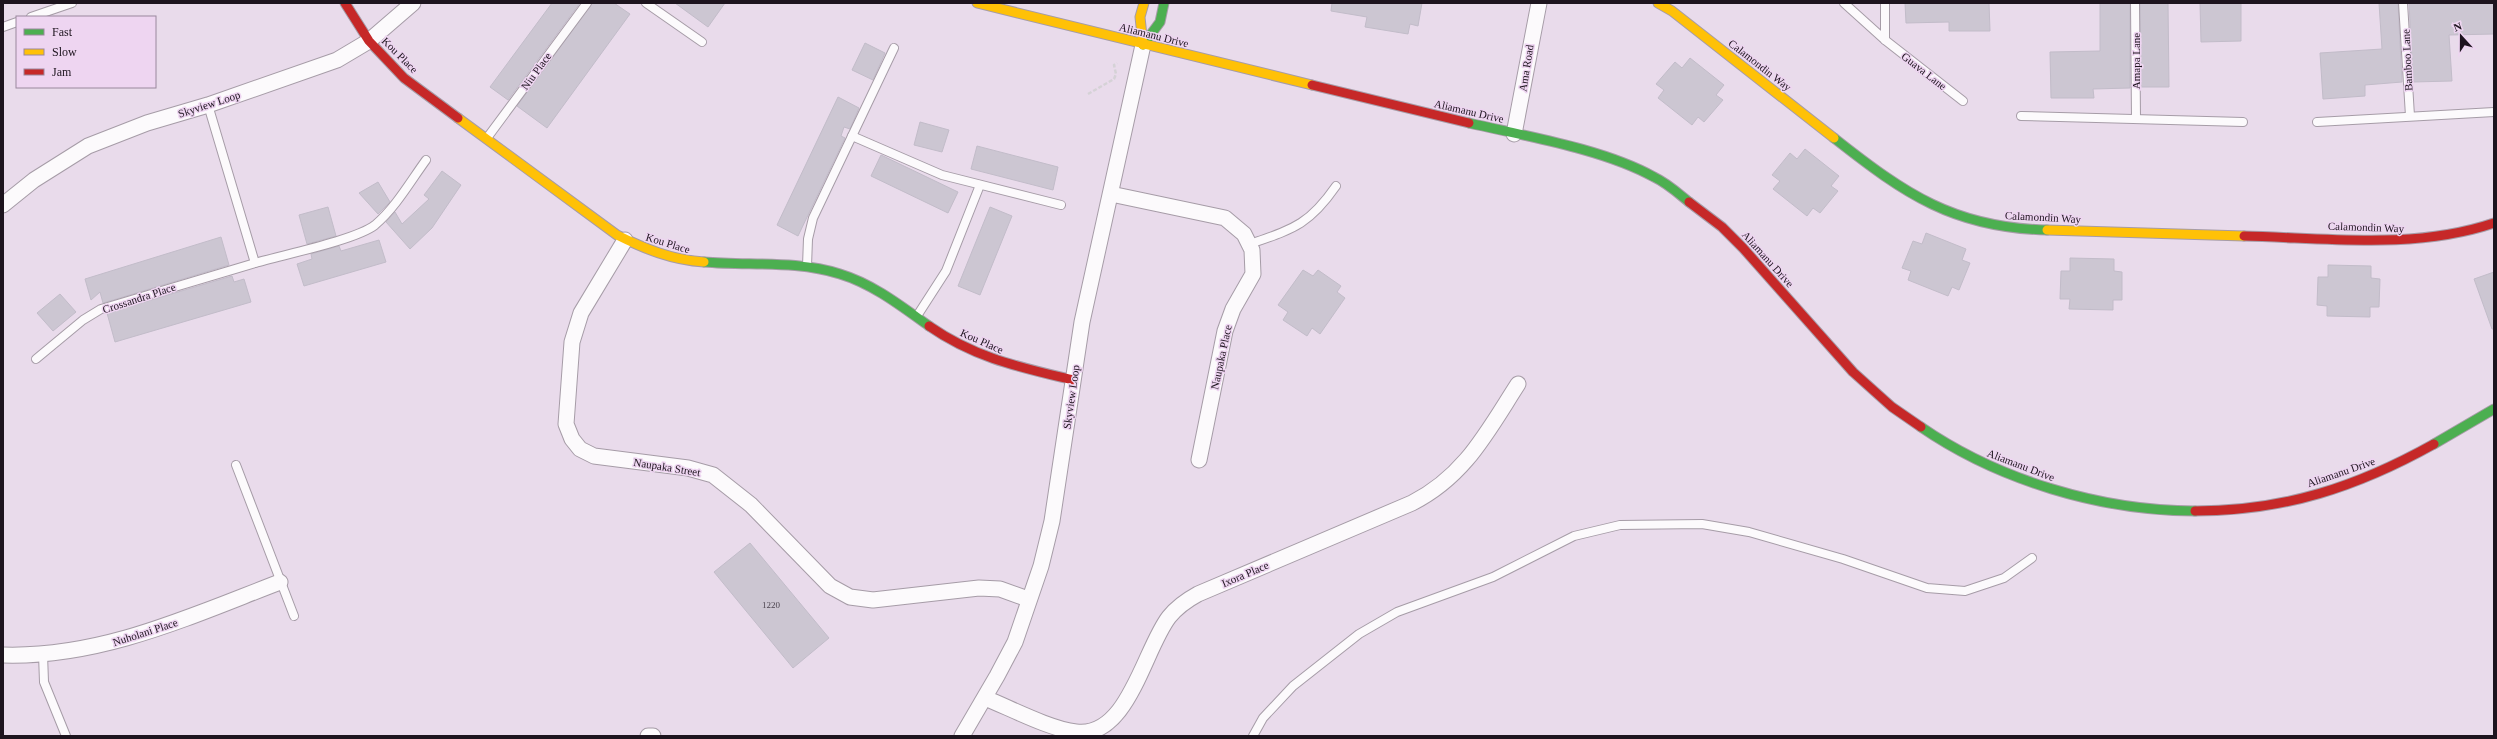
<svg xmlns="http://www.w3.org/2000/svg" width="2497" height="739" font-family="'Times New Roman',serif">
<style>
.building{fill:#ccc6d2;stroke:#c2bcc9}
.lines{fill:none;stroke-linecap:round;stroke-linejoin:round}
.lane-casing{stroke:#a69ca7;stroke-width:10}
.street-casing{stroke:#a69ca7;stroke-width:17}
.fast-casing{stroke:#a69ca7;stroke-width:11}
.slow-casing{stroke:#a69ca7;stroke-width:11}
.jam-casing{stroke:#a69ca7;stroke-width:11}
.path{stroke:#d5d2d6;stroke-width:2.5;stroke-dasharray:4 2;stroke-linecap:butt}
.lane{stroke:#fcfafc;stroke-width:8}
.street{stroke:#fcfafc;stroke-width:15}
.fast{stroke:#4caf50;stroke-width:9}
.slow{stroke:#ffc107;stroke-width:9}
.jam{stroke:#c62828;stroke-width:9}
.labels{text-anchor:middle;dominant-baseline:central;stroke-width:3;stroke-linejoin:round;paint-order:stroke}
.number-label{font-size:9px;fill:#4c444f}
.street-label{font-size:11px;fill:#1d141e;stroke:#eed5f1}
</style>
<rect width="100%" height="100%" fill="#e9dbeb"/>
<g class="building">
<polygon points="552,3 580,3 508,100 490,87"/>
<polygon points="592,3 614,3 630,14 547,128 517,106"/>
<polygon points="675,3 725,3 708,27"/>
<polygon points="1332,3 1422,3 1418,26 1410,24 1408,34 1365,27 1367,17 1331,11"/>
<polygon points="1905,3 1989,3 1990,31 1949,31 1949,22 1906,23"/>
<polygon points="2100,3 2130,3 2130,88 2093,89 2094,98 2051,98 2050,52 2100,51"/>
<polygon points="2140,3 2168,3 2169,87 2141,87"/>
<polygon points="2200,3 2241,3 2241,41 2201,42"/>
<polygon points="2379,3 2398,3 2402,82 2365,85 2365,96 2323,99 2320,53 2382,49"/>
<polygon points="2409,3 2494,3 2494,34 2449,35 2452,81 2413,82"/>
<polygon points="865,43 885,53 873,80 852,70"/>
<polygon points="1690,58 1724,85 1716,95 1723,100 1704,122 1698,117 1692,125 1658,98 1664,90 1656,84 1675,62 1682,68"/>
<polygon points="838,97 859,108 850,129 844,127 841,136 845,138 798,236 777,225"/>
<polygon points="920,122 949,130 942,152 914,145"/>
<polygon points="977,146 1058,167 1053,190 971,169"/>
<polygon points="1805,149 1839,176 1831,186 1838,191 1820,213 1813,208 1807,216 1773,189 1780,181 1772,175 1790,153 1797,159"/>
<polygon points="881,155 958,192 948,213 871,176"/>
<polygon points="442,171 461,185 432,228 410,249 386,222 395,212 402,224 429,199 424,195"/>
<polygon points="378,182 390,202 378,214 359,193"/>
<polygon points="328,207 336,236 307,244 299,215"/>
<polygon points="990,207 1012,216 980,295 958,286"/>
<polygon points="1926,233 1966,249 1962,260 1970,263 1959,290 1952,287 1948,296 1908,280 1911,271 1902,268 1913,241 1922,244"/>
<polygon points="221,237 229,265 103,303 100,292 91,300 85,279"/>
<polygon points="379,240 386,262 304,286 297,264 312,259 311,254 339,246 341,251"/>
<polygon points="2070,258 2114,259 2114,271 2122,272 2122,300 2113,300 2113,310 2069,309 2070,299 2060,299 2061,271 2070,271"/>
<polygon points="2328,265 2371,266 2371,278 2380,279 2379,307 2370,307 2370,317 2327,316 2327,306 2317,305 2318,277 2328,277"/>
<polygon points="1303,270 1313,276 1318,270 1341,286 1337,292 1345,298 1320,334 1312,328 1307,336 1283,320 1288,312 1278,305"/>
<polygon points="2494,272 2494,329 2492,329 2474,279"/>
<polygon points="232,276 234,282 244,279 251,302 115,342 107,313"/>
<polygon points="60,294 76,312 53,331 37,313"/>
<polygon points="750,543 829,638 793,668 714,572"/>
</g>
<g class="lines">
<defs>
<g id="lane">
<polyline points="646,3 702,42"/>
<polyline points="1844,3 1885,40 1963,101"/>
<polyline points="1885,3 1885,40"/>
<polyline points="2135,3 2136,119"/>
<polyline points="2403,3 2410,116"/>
<polyline points="31,17 72,3"/>
<polyline points="3,27 17,22"/>
<polyline points="2021,116 2243,122"/>
<polyline points="2317,122 2494,112"/>
<polyline points="852,136 942,175 1061,205"/>
<polyline points="487,138 587,3"/>
<path d="M1250,244C1293,229 1309,225 1336,186"/>
<path d="M255,263C282,255 356,240 375,225C396,207 410,182 426,160"/>
<polyline points="807,266 808,239 813,218 894,48"/>
<polyline points="917,316 946,271 980,185"/>
<polyline points="36,359 83,320 101,309 255,263 208,105"/>
<polyline points="236,465 294,616"/>
<polyline points="43,654 44,682 66,736"/>
<polyline points="1253,736 1263,718 1293,686 1359,634 1397,612 1493,577 1574,536 1620,525 1702,524 1749,532 1843,559 1927,588 1965,591 2004,578 2032,558"/>
</g>
<g id="street">
<polyline points="1514,134 1539,3"/>
<polyline points="1111,194 1225,218 1244,234 1252,250 1253,274 1233,309 1225,331 1199,460"/>
<polyline points="3,205 34,180 88,146 147,123 208,105 337,60 369,41 413,3"/>
<polyline points="625,240 581,313 572,342 566,424 572,439 580,449 594,456 688,468 713,475 751,505 830,586 850,597 873,600 979,588 1000,589 1028,599"/>
<path d="M3,655C101,658 191,616 280,582"/>
<path d="M985,698C1010,708 1050,729 1076,732C1128,739 1144,649 1169,617C1177,607 1187,600 1198,594L1412,503C1465,476 1487,432 1518,384"/>
<polyline points="648,736 653,736"/>
<polyline points="962,736 997,676 1015,642 1041,566 1052,521 1082,322 1143,45"/>
</g>
<g id="fast">
<polyline points="1143,45 1160,22 1164,3"/>
<path d="M1469,123C1525,136 1604,149 1654,177C1667,183 1678,193 1689,202"/>
<path d="M1834,138C1905,194 1954,228 2047,230"/>
<path d="M704,262C749,266 796,260 840,274C873,284 901,306 929,326"/>
<path d="M1921,427C1998,480 2101,511 2195,511"/>
<polyline points="2434,444 2494,409"/>
</g>
<g id="slow">
<polyline points="977,3 1312,85"/>
<polyline points="1658,3 1672,11 1834,138"/>
<polyline points="1143,45 1140,17 1144,3"/>
<path d="M458,118L617,235C645,249 672,260 704,262"/>
<polyline points="2047,230 2244,236"/>
</g>
<g id="jam">
<polyline points="345,3 369,41 404,78 458,118"/>
<polyline points="1312,85 1469,123"/>
<polyline points="1689,202 1722,227 1743,248 1853,372 1892,407 1921,427"/>
<path d="M2244,236C2327,238 2414,250 2494,223"/>
<path d="M929,326C975,358 1019,367 1073,380"/>
<path d="M2195,511C2284,511 2357,487 2434,444"/>
</g>
</defs>
<use href="#lane" class="lane-casing"/>
<use href="#street" class="street-casing"/>
<use href="#fast" class="fast-casing"/>
<use href="#slow" class="slow-casing"/>
<use href="#jam" class="jam-casing"/>
<polyline class="path" points="1088,94 1114,79 1116,74 1114,65 1117,63"/>
<use href="#lane" class="lane"/>
<use href="#street" class="street"/>
<use href="#fast" class="fast"/>
<use href="#slow" class="slow"/>
<use href="#jam" class="jam"/>
</g>
<g class="labels">
<g class="number-label">
<text x="771" y="605">1220</text>
</g>
<g class="street-label">
<text transform="translate(1154 35) rotate(14)">Aliamanu Drive</text>
<text transform="translate(400 55) rotate(45)">Kou Place</text>
<text transform="translate(2407 60) rotate(-93)">Bamboo Lane</text>
<text transform="translate(2136 61) rotate(-90)">Amapa Lane</text>
<text transform="translate(1760 65) rotate(38)">Calamondin Way</text>
<text transform="translate(1526 68) rotate(-81)">Ama Road</text>
<text transform="translate(536 71) rotate(-54)">Niu Place</text>
<text transform="translate(1924 71) rotate(38)">Guava Lane</text>
<text transform="translate(209 104) rotate(-18)">Skyview Loop</text>
<text transform="translate(1469 111) rotate(13)">Aliamanu Drive</text>
<text transform="translate(2043 217) rotate(3)">Calamondin Way</text>
<text transform="translate(2366 227) rotate(2)">Calamondin Way</text>
<text transform="translate(668 243) rotate(17)">Kou Place</text>
<text transform="translate(1768 259) rotate(48)">Aliamanu Drive</text>
<text transform="translate(139 298) rotate(-18)">Crossandra Place</text>
<text transform="translate(982 341) rotate(24)">Kou Place</text>
<text transform="translate(1221 357) rotate(-78)">Naupaka Place</text>
<text transform="translate(1071 397) rotate(-82)">Skyview Loop</text>
<text transform="translate(2021 465) rotate(21)">Aliamanu Drive</text>
<text transform="translate(667 467) rotate(9)">Naupaka Street</text>
<text transform="translate(2341 472) rotate(-19)">Aliamanu Drive</text>
<text transform="translate(1245 574) rotate(-23)">Ixora Place</text>
<text transform="translate(145 632) rotate(-18)">Nuholani Place</text>
</g>
</g>
<rect width="2497" height="739" fill="none" stroke="#1d141e" stroke-width="8"/>
<rect x="16" y="16" width="140" height="72" fill="#eed5f1" stroke="#9a889d"/>
<rect x="24" y="29" width="20" height="6" fill="#4caf50" stroke="#9a889d"/>
<text x="52" y="36" font-size="12" fill="#1d141e">Fast</text>
<rect x="24" y="49" width="20" height="6" fill="#ffc107" stroke="#9a889d"/>
<text x="52" y="56" font-size="12" fill="#1d141e">Slow</text>
<rect x="24" y="69" width="20" height="6" fill="#c62828" stroke="#9a889d"/>
<text x="52" y="76" font-size="12" fill="#1d141e">Jam</text>
<g transform="translate(2461 36) rotate(339)" stroke="#eed5f1" stroke-width="3" paint-order="stroke">
<path d="M0-3L7 15L0 10L-7 15Z" fill="#1d141e"/>
<text y="-6" font-size="11" font-weight="bold" text-anchor="middle" fill="#1d141e">N</text>
</g>
</svg>
